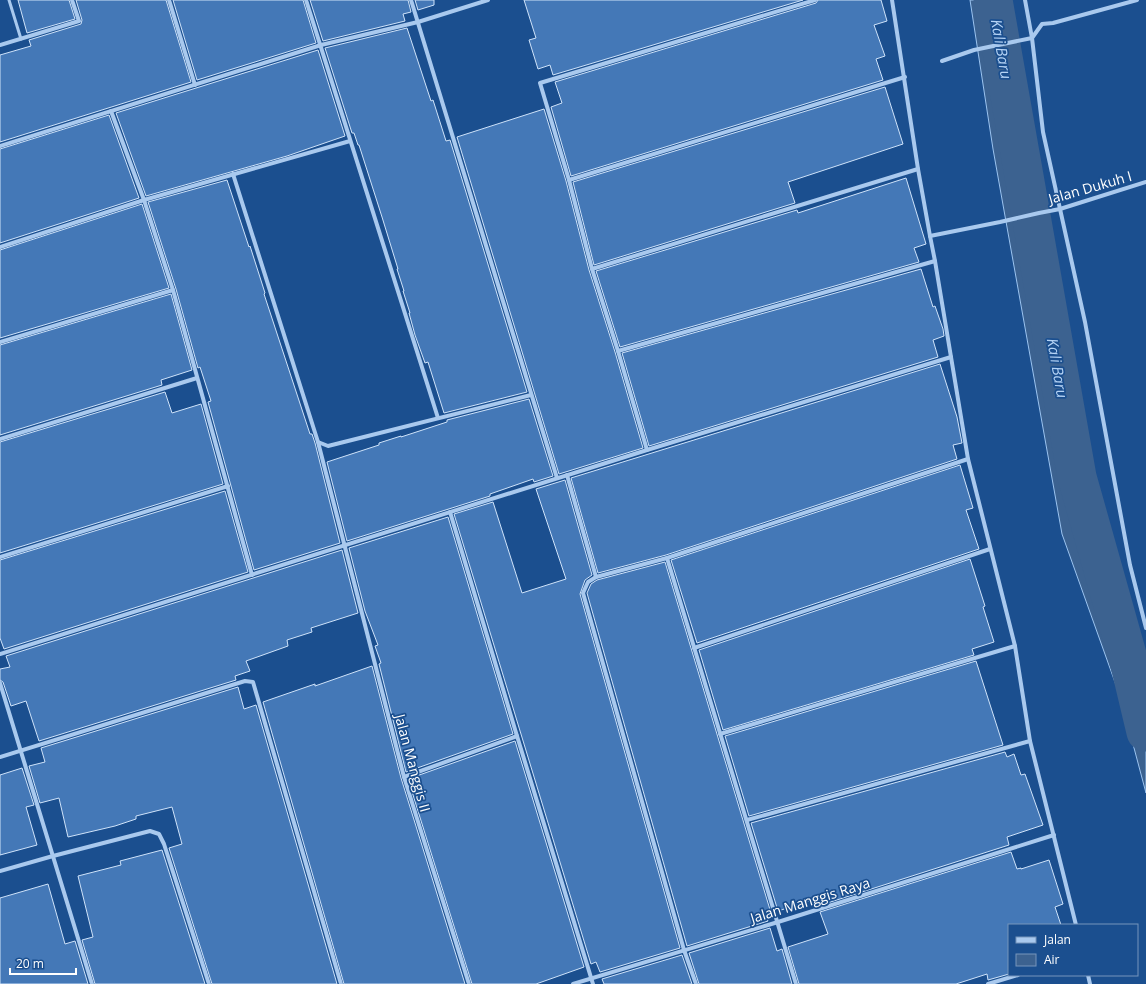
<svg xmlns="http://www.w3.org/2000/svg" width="1146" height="984" font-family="'Open Sans',sans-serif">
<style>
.water{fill:#3c6290;stroke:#9cc4f0}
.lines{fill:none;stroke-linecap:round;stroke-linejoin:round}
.river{stroke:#3c6290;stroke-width:39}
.building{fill:#4478b7;stroke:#cfe3fa}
.service{stroke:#a9c9ee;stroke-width:3}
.minor{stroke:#a9c9ee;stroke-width:4}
.labels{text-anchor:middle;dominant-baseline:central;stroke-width:3.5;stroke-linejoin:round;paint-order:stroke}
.street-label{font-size:14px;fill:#fff;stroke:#1b4f8f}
.water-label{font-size:15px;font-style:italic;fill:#b5d3f5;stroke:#1b4f8f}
</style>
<rect width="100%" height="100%" fill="#1b4f8f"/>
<polygon class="water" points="970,0 987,0 1054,355 1103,583 1146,699 1146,793 1121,699 1062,534 993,149"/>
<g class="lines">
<polyline class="river" points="993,0 1077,477 1131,669 1146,732"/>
</g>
<g class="building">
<polygon points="18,0 69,0 75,19 27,33"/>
<polygon points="76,0 166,0 191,82 0,142 0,55 31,46 29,40 81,24 82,20"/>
<polygon points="173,0 303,0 316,43 197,80"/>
<polygon points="310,0 408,0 411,12 403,14 405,21 323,41"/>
<polygon points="415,0 434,0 434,5 418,10"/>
<polygon points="524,0 803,0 553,75 550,65 538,69 529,40 536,38"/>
<polygon points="818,0 881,0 887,21 874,25 885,56 876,59 883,80 571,176 551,107 562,103 555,82 816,3"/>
<polygon points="407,28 431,101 433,100 446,141 450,140 527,392 444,413 428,362 425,363 415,335 409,313 410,313 403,291 404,291 397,269 398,269 382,217 359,145 358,145 354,133 352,133 325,48"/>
<polygon points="318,50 345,136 287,156 146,196 116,113"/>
<polygon points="885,87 903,144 788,182 795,203 594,265 573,182"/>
<polygon points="544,109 566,181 589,270 615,352 643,448 559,474 457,137"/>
<polygon points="109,115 139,198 0,243 0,149"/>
<polygon points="906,178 926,244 914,248 919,262 620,347 596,271 797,210 798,213"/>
<polygon points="227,180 249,247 250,246 265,293 264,294 310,434 312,434 315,443 340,543 254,570 208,402 211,401 200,367 198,368 176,289 148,202"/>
<polygon points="142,204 169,288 0,338 0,250"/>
<polygon points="921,269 933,307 935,306 943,329 944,336 933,340 938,357 649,446 622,353"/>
<polygon points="171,294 192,370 161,380 162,385 0,435 0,345"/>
<polygon points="940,364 957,417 962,443 953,445 957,459 666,555 598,573 571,478"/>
<polygon points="165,392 172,413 201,404 223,484 0,553 0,442"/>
<polygon points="529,399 553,476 534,482 533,479 490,494 490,496 347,541 327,462 379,445 379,443 401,436 401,437 447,422 447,420"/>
<polygon points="960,465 973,508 966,510 979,549 697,643 671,560"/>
<polygon points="565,480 592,575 585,580 580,594 680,948 600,972 596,962 591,964 454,514 493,502 522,593 566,579 536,489"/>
<polygon points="225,491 248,572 4,649 0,638 0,560"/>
<polygon points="448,517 513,734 406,772 379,664 381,663 375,646 378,645 365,611 349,548"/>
<polygon points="342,550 358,613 311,628 312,632 287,640 288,646 246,661 250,671 235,676 236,680 39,741 26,701 11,706 3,682 0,680 0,669 10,667 6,656"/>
<polygon points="970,559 985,606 983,607 994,642 972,649 974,655 723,730 699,650"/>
<polygon points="665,562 771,913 766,915 768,921 687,946 587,593 591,584 597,580"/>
<polygon points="976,661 1003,745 749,816 725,736"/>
<polygon points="372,666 401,778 465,984 344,984 263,702 315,684 315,686"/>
<polygon points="238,687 244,709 256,705 337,984 212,984 169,848 182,844 172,807 136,816 136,819 115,826 68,837 59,798 40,803 29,766 45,762 41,748"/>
<polygon points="515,741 584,967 536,984 472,984 408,779"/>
<polygon points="1005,752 1007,757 1014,754 1021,775 1025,774 1043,825 1007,837 1009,845 818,906 816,899 778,911 751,823"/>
<polygon points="22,768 34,805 26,807 37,845 0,855 0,775"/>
<polygon points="162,850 205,984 95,984 82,940 93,937 78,876 121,865 120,861"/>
<polygon points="1011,852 1017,869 1021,868 1021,869 1049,860 1063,904 1055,907 1061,925 1009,925 1009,974 988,980 987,974 956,984 799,984 788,947 828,934 820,912"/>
<polygon points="48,884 65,944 75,941 88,984 0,984 0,898"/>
<polygon points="770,928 777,951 782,949 792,984 699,984 689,953"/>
<polygon points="682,955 692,984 604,984 602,979"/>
</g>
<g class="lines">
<polyline class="service" points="9,0 21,39"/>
<g class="minor">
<polyline points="169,0 195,85"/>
<polyline points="306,0 438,418"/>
<polyline points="411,0 557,478"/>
<polyline points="892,0 918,169 930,236 935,261 968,459 1015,646 1030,741 1076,925"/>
<polyline points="1025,0 1032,38 1043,132 1085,322 1130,565 1146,628"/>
<polyline points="0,45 79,21 72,0"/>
<polyline points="942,61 974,50 1032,38 1042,24 1053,23 1137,0"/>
<polyline points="111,111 144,200 173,290 252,575"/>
<polyline points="0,146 321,45 418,22 488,0"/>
<polyline points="233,174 318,442 328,446 531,395"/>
<polyline points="569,180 905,77"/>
<polyline points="930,236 1000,222 1039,213 1060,209 1146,182"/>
<polyline points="0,247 144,200 350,141"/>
<polyline points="592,269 918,169"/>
<polyline points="0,342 173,290"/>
<polyline points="618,351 935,261"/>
<polyline points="0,439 197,378"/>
<polyline points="318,442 404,777 469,984"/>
<polyline points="647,450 618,351 592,269 569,180 540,83 815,0"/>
<polyline points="567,475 596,577"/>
<polyline points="450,512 517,736 593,984"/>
<polyline points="0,557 228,486"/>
<polyline points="667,558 796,984"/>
<polyline points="694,648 990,549"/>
<polyline points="0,654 647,450 951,357"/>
<polyline points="0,683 92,984"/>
<polyline points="720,734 1015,646"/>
<polyline points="0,757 245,681 253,682 341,984"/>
<polyline points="404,777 517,736"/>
<polyline points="747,820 1030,741"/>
<polyline points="0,871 53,856 150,831 159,834 164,844 209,984"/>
<polyline points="1088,975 1090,984"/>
<polyline points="573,984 778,922 1054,835"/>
<polyline points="696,984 684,950 583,593 588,582 596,577 667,558 968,459"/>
<polyline points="988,984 1018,975"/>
</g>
</g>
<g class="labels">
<g class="street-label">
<text transform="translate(1090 187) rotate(-16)">Jalan Dukuh I</text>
<text transform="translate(413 763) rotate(75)">Jalan Manggis II</text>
<text transform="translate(810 900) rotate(-17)">Jalan Manggis Raya</text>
</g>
<g class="water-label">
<text transform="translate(1002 49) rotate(80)">Kali Baru</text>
<text transform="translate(1058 368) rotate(80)">Kali Baru</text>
</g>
</g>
<rect x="1008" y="924" width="130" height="52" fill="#1b4f8f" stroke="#7695bc"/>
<rect x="1016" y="937" width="20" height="6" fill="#a9c9ee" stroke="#7695bc"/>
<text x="1044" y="944" font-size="12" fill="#ffffff">Jalan</text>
<rect x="1016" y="954" width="20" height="12" fill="#3c6290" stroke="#7695bc"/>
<text x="1044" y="964" font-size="12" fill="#ffffff">Air</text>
<path d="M10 968v6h66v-6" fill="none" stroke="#ffffff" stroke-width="2"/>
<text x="16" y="968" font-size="12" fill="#ffffff" stroke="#1b4f8f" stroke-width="3" paint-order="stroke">20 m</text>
</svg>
